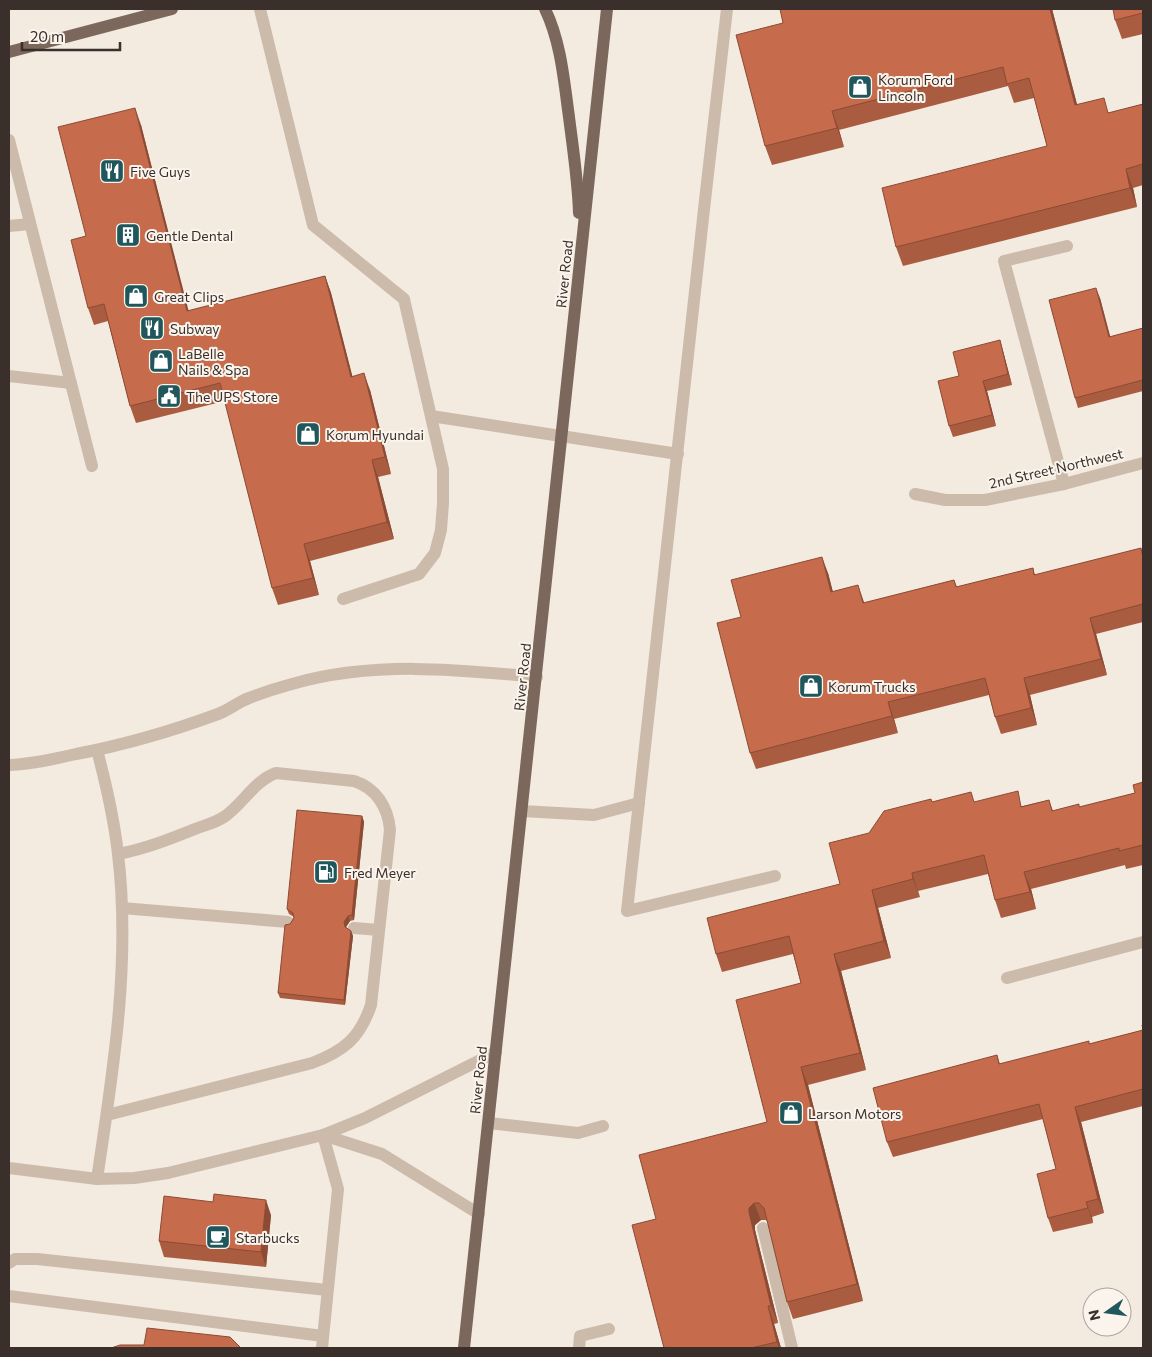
<svg xmlns="http://www.w3.org/2000/svg" width="1152" height="1357" font-family="Commissioner,sans-serif">
<style>
.lines{fill:none;stroke-linecap:round;stroke-linejoin:round}
.minor{stroke:#ccbbab;stroke-width:12}
.major{stroke:#7c675c;stroke-width:12}
.wall{fill:#aa5c40}
.shaded-wall{fill:#8b4b34}
.building{fill:#c66b4b;stroke:#8b4b34}
.labels{text-anchor:middle;dominant-baseline:central;stroke-width:4;stroke-linejoin:round;paint-order:stroke}
.poi-label{font-size:14px;fill:#3a2f2a;stroke:#faf4ed;text-anchor:start}
.street-label{font-size:14px;fill:#3a2f2a;stroke:#faf4ed}
</style>
<rect width="100%" height="100%" fill="#f3eae0"/>
<g class="lines">
<g class="minor">
<polyline points="260,9 313,225 404,299 443,469 443,503 441,530 435,553 419,574 343,599"/>
<polyline points="727,9 705,200 627,911 775,876"/>
<polyline points="9,140 92,466"/>
<polyline points="9,226 30,224"/>
<polyline points="9,376 71,383"/>
<polyline points="431,416 678,454"/>
<polyline points="1064,484 1004,261 1067,246"/>
<polyline points="915,494 945,500 985,500 1064,484 1143,463"/>
<path d="M9,765C32,764 54,759 76,754C124,745 172,731 218,714C229,710 238,702 249,698C262,693 277,688 292,684C372,661 455,669 537,677"/>
<polyline points="522,811 594,815 639,803"/>
<polyline points="122,908 288,922"/>
<polyline points="354,928 379,930"/>
<polyline points="1007,978 1143,942"/>
<path d="M107,1115L312,1063C344,1051 360,1038 371,1005L390,830C388,807 376,788 354,781L276,773C254,781 243,804 224,817C215,823 205,825 195,829C170,839 145,849 118,854"/>
<polyline points="489,1123 578,1133 603,1126"/>
<polyline points="323,1135 382,1154 479,1214"/>
<polyline points="9,1168 97,1179 134,1178 168,1173 323,1135 365,1118 496,1052"/>
<path d="M97,1179C113,1072 131,962 118,854C114,819 106,784 97,750"/>
<polyline points="763,1228 792,1348"/>
<polyline points="9,1263 15,1259 37,1259 327,1290"/>
<polyline points="9,1296 323,1336"/>
<polyline points="322,1348 338,1189 323,1135"/>
<polyline points="579,1348 580,1336 609,1329"/>
</g>
<g class="major">
<path d="M545,9C561,42 564,81 569,117C573,149 578,181 579,213"/>
<polyline points="9,52 172,9"/>
<polyline points="464,1348 607,9"/>
</g>
</g>
<g class="wall">
<polygon points="1052,9 1077,104 1110,113 1143,104 1143,185 1133,188 1137,207 903,266 896,247 1047,146 1034,98 1014,103 1008,86 839,130 844,147 772,165 765,146 783,23"/>
<polygon points="1143,9 1143,34 1122,39 1115,20"/>
<polygon points="141,125 188,311 325,276 331,293 352,376 370,390 391,474 378,477 394,539 310,561 319,595 278,605 272,588 225,401 136,423 130,406 108,321 94,325 88,308"/>
<polygon points="1100,298 1110,337 1143,328 1143,391 1078,408 1075,398"/>
<polygon points="1000,340 1003,351 1012,385 987,391 996,426 953,437 949,426 959,376"/>
<polygon points="1143,554 1143,622 1096,634 1107,675 1030,695 1037,725 1001,734 995,717 989,695 894,719 898,733 756,769 750,753 741,617 828,573 833,592 864,603 954,580 957,587 1033,568 1035,575"/>
<polygon points="1143,782 1143,865 1126,869 1125,865 1031,889 1036,909 1001,918 995,900 988,874 918,891 920,897 878,908 891,958 841,971 866,1070 808,1085 863,1301 793,1319 787,1302 768,1223 766,1220 761,1220 755,1225 755,1230 778,1323 774,1324 781,1348 664,1348 656,1219 767,1122 801,983 793,954 722,972 716,954 840,884 869,833 932,802 975,802 1023,806 1049,800 1053,811 1080,807 1135,793"/>
<polygon points="362,816 364,822 354,920 350,921 346,927 351,931 353,936 345,1005 280,998 278,993 290,924 294,917 289,914 287,909"/>
<polygon points="1143,1024 1143,1106 1081,1122 1104,1213 1092,1217 1093,1223 1053,1232 1048,1218 1056,1169 1043,1119 893,1157 887,1142 997,1055 1000,1064 1090,1044 1143,1030"/>
<polygon points="213,1202 271,1215 266,1267 164,1257 159,1241"/>
</g>
<g class="shaded-wall">
<polygon points="1050,9 1052,9 1082,124 1075,105"/>
<polygon points="135,108 141,125 193,328 187,311"/>
<polygon points="832,111 839,130 844,147 837,128"/>
<polygon points="1126,169 1133,188 1137,207 1130,188"/>
<polygon points="325,276 331,293 357,394 351,377"/>
<polygon points="1096,288 1100,298 1113,347 1109,337"/>
<polygon points="1000,340 1003,351 1012,385 1008,374"/>
<polygon points="364,373 370,390 391,474 385,457"/>
<polygon points="983,381 987,391 996,426 992,415"/>
<polygon points="372,460 378,477 394,539 387,522"/>
<polygon points="304,544 310,561 319,595 313,578"/>
<polygon points="822,557 828,573 837,609 831,592"/>
<polygon points="858,585 864,602 869,620 863,603"/>
<polygon points="1090,618 1096,634 1107,675 1101,659"/>
<polygon points="1024,678 1030,695 1037,725 1031,708"/>
<polygon points="888,702 894,719 898,733 892,716"/>
<polygon points="362,816 364,822 354,920 352,915"/>
<polygon points="1024,872 1031,889 1036,909 1030,892"/>
<polygon points="912,873 920,897 913,879"/>
<polygon points="872,890 878,908 891,958 884,941"/>
<polygon points="348,916 350,921 346,927 345,927 344,922"/>
<polygon points="351,931 353,936 345,1005 344,1000"/>
<polygon points="834,954 841,971 866,1070 860,1053"/>
<polygon points="801,1067 808,1085 863,1301 857,1284"/>
<polygon points="1075,1107 1081,1122 1104,1213 1098,1199"/>
<polygon points="266,1200 271,1215 266,1267 261,1252"/>
<polygon points="1086,1202 1092,1217 1093,1223"/>
<polygon points="754,1203 761,1220 755,1225 755,1230 778,1323 771,1306 749,1212 749,1208"/>
<polygon points="768,1306 774,1324 781,1348 779,1348 777,1342"/>
</g>
<g class="building">
<polygon points="780,9 1050,9 1075,105 1104,98 1108,113 1143,104 1143,164 1126,169 1130,188 896,247 882,188 1047,146 1029,78 1007,84 1003,67 832,111 837,128 765,146 736,35 783,23"/>
<polygon points="1113,9 1143,9 1143,13 1115,20"/>
<polygon points="135,108 187,311 325,276 351,377 364,373 385,457 372,460 387,522 304,544 313,578 272,588 220,383 130,406 104,304 88,308 71,240 86,236 58,127"/>
<polygon points="1096,288 1109,337 1143,328 1143,380 1075,398 1049,300"/>
<polygon points="1000,340 1008,374 983,381 992,415 949,426 938,381 959,376 953,352"/>
<polygon points="1141,548 1143,557 1143,604 1090,618 1101,659 1024,678 1031,708 995,717 985,678 888,702 892,716 750,753 717,623 741,617 731,580 822,557 831,592 858,585 863,603 954,580 956,587 1033,568 1034,575"/>
<polygon points="1143,782 1143,845 1119,851 1119,848 1024,872 1030,892 995,900 984,855 912,873 913,879 872,890 884,941 834,954 860,1053 801,1067 857,1284 787,1302 764,1208 759,1203 754,1203 749,1208 749,1212 771,1306 768,1306 777,1342 751,1348 664,1348 632,1225 656,1219 639,1155 767,1122 736,1000 801,983 789,936 716,954 707,918 840,884 829,843 869,833 884,811 931,799 932,802 971,792 974,802 1018,791 1021,807 1049,800 1052,811 1079,804 1079,807 1135,793 1133,785"/>
<polygon points="297,810 362,816 352,915 348,916 344,922 345,927 351,931 344,1000 278,993 285,925 290,924 294,918 293,913 287,909"/>
<polygon points="1143,1024 1143,1089 1075,1107 1098,1199 1086,1202 1088,1208 1048,1218 1037,1174 1056,1169 1039,1104 887,1142 873,1088 997,1055 999,1064 1089,1041 1089,1044 1143,1030 1142,1025"/>
<polygon points="214,1194 266,1200 261,1252 159,1241 164,1196 213,1202"/>
<polygon points="147,1328 230,1337 241,1348 111,1348 120,1345 144,1345"/>
</g>
<defs>
<symbol id="shop-square" viewBox="-11 -11 22 22"><rect x="-9" y="-9" width="18" height="18" rx="4" fill="#1f575c" stroke="#faf4ed"/><path d="M-5-2.5h2.3a2.7 3.5 0 0 1 5.4 0H5L5.5 6h-11ZM-1.5-2.5h3a1.5 2.3 0 0 0-3 0Z" fill="#fff"/></symbol>
<symbol id="restaurant-square" viewBox="-11 -11 22 22"><rect x="-9" y="-9" width="18" height="18" rx="4" fill="#1f575c" stroke="#faf4ed"/><path d="M-5-6h1v4h1v-4h1v4h1v-4h1v5L-1.5 .5V6h-2V.5L-5-1ZM5-6V6H3V1.5H1.5Q1.5-4 5-6Z" fill="#fff"/></symbol>
<symbol id="building-square" viewBox="-11 -11 22 22"><rect x="-9" y="-9" width="18" height="18" rx="4" fill="#1f575c" stroke="#faf4ed"/><path d="M-4-6H4V6H1V3H-1V6H-4ZM-2.5-4.3h1.7v1.8h-1.7ZM.8-4.3h1.7v1.8H.8ZM-2.5-1h1.7V.8h-1.7ZM.8-1h1.7V.8H.8Z" fill="#fff"/></symbol>
<symbol id="civic-square" viewBox="-11 -11 22 22"><rect x="-9" y="-9" width="18" height="18" rx="4" fill="#1f575c" stroke="#faf4ed"/><path d="M-.6-6.5H3V-4.5H.6V-3L4-1V1h2V6H-6V1h2V-1L-.6-3ZM-1.2 2.5V6h2.4V2.5Z" fill="#fff"/></symbol>
<symbol id="fuel-square" viewBox="-11 -11 22 22"><rect x="-9" y="-9" width="18" height="18" rx="4" fill="#1f575c" stroke="#faf4ed"/><path d="M-5.5-6h7V0h2V4h1.3V-2.5L3-4.5l.8-.8L6-3V5H2.5V1h-1V6h-7ZM-4.2-4.7v3.2H.2V-4.7Z" fill="#fff"/></symbol>
<symbol id="cafe-square" viewBox="-11 -11 22 22"><rect x="-9" y="-9" width="18" height="18" rx="4" fill="#1f575c" stroke="#faf4ed"/><path d="M-5.5-4.5H6V0H3Q3 3.5 0 3.5H-2.5Q-5.5 3.5-5.5 0ZM3-3.2v2h1.7v-2ZM-6 4.5H4V6H-6Z" fill="#fff"/></symbol>
</defs>
<g fill-rule="evenodd">
<use href="#shop-square" x="846" y="73" width="28" height="28"/>
<use href="#restaurant-square" x="98" y="157" width="28" height="28"/>
<use href="#building-square" x="114" y="221" width="28" height="28"/>
<use href="#shop-square" x="122" y="282" width="28" height="28"/>
<use href="#restaurant-square" x="138" y="314" width="28" height="28"/>
<use href="#shop-square" x="147" y="347" width="28" height="28"/>
<use href="#civic-square" x="155" y="382" width="28" height="28"/>
<use href="#shop-square" x="294" y="420" width="28" height="28"/>
<use href="#shop-square" x="797" y="672" width="28" height="28"/>
<use href="#fuel-square" x="312" y="858" width="28" height="28"/>
<use href="#shop-square" x="777" y="1099" width="28" height="28"/>
<use href="#cafe-square" x="204" y="1223" width="28" height="28"/>
</g>
<g class="labels">
<g class="poi-label">
<text x="878" y="79">Korum Ford<tspan x="878" dy="16">Lincoln</tspan></text>
<text x="130" y="171">Five Guys</text>
<text x="146" y="235">Gentle Dental</text>
<text x="154" y="296">Great Clips</text>
<text x="170" y="328">Subway</text>
<text x="178" y="353">LaBelle<tspan x="178" dy="16">Nails &amp; Spa</tspan></text>
<text x="186" y="396">The UPS Store</text>
<text x="326" y="434">Korum Hyundai</text>
<text x="828" y="686">Korum Trucks</text>
<text x="344" y="872">Fred Meyer</text>
<text x="808" y="1113">Larson Motors</text>
<text x="236" y="1237">Starbucks</text>
</g>
<g class="street-label">
<text transform="translate(564 274) rotate(-84)">River Road</text>
<text transform="translate(1056 468) rotate(-13)">2nd Street Northwest</text>
<text transform="translate(522 677) rotate(-84)">River Road</text>
<text transform="translate(478 1080) rotate(-84)">River Road</text>
</g>
</g>
<rect width="1152" height="1357" fill="none" stroke="#3a2f2a" stroke-width="20"/>
<g transform="translate(1107 1312) rotate(256)"><circle r="24" fill="#faf4ed" stroke="#ada59f"/>
<path d="M0-4L9 19L0 12L-9 19Z" fill="#1f575c"/>
<text y="-8" font-size="14" font-weight="bold" text-anchor="middle" fill="#3a2f2a">N</text>
</g>
<path d="M22 42v8h98v-8" fill="none" stroke="#3a2f2a" stroke-width="2.5"/>
<text x="30" y="42" font-size="15" fill="#3a2f2a" stroke="#faf4ed" stroke-width="4" paint-order="stroke">20 m</text>
</svg>
